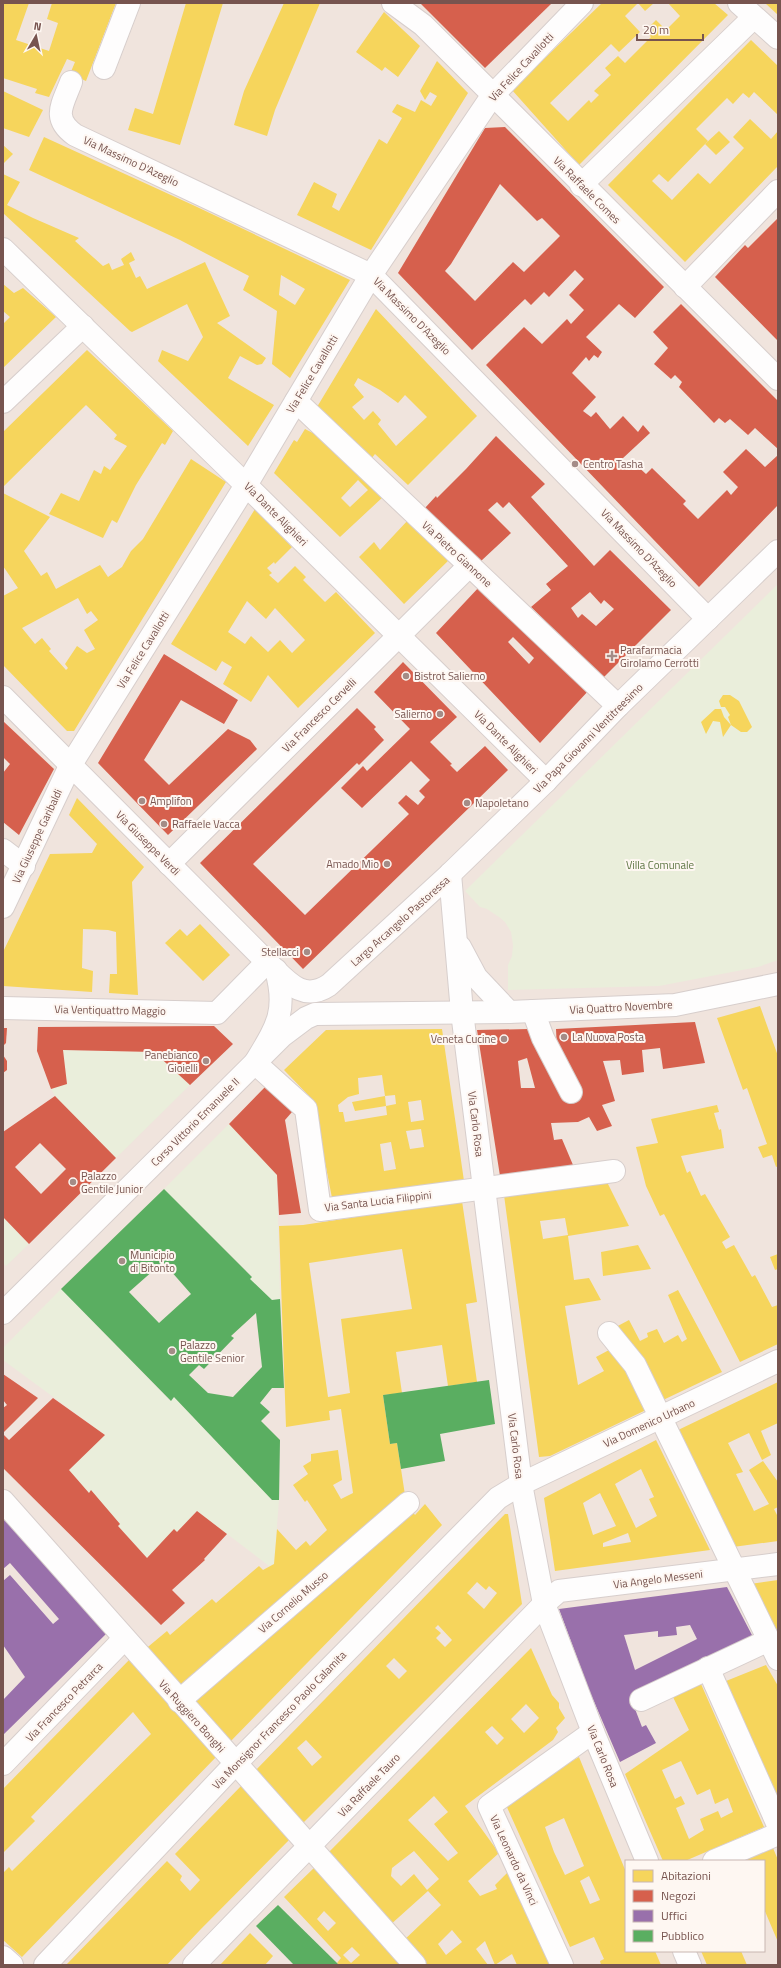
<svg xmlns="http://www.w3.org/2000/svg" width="781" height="1968" font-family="'Titillium Web',sans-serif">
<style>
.residential{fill:#f0e4dd;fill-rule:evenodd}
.green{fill:#eaeedb}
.homes{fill:#f6d55c;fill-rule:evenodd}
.shops{fill:#d6604d;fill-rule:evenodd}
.offices{fill:#9970ab;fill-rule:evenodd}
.public{fill:#5aae61;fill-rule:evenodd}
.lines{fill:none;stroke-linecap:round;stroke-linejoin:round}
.minor-casing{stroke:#d7cecc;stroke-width:24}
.minor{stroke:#fefdfd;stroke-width:22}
.poi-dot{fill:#a48c87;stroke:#fef7f2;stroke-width:1.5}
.labels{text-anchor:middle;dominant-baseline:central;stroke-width:4;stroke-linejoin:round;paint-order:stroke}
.street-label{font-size:11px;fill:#77544f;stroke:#fef7f2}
.poi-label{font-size:11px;fill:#77544f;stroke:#fef7f2;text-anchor:start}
.park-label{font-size:11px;fill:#5e7644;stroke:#fef7f2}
</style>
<rect width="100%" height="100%" fill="#f8f3ef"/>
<path class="residential" d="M3,3H778V1965H3ZM626,1861H764V1951H626Z"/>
<g class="green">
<polygon points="778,584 778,960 758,967 659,986 508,990 508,965 512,956 513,945 511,932 505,922 499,917 487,909 480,907 465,891"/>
<polygon points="63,1050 154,1052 190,1085 116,1158 55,1096 51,1089 67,1084"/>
<polygon points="229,1124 277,1175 280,1299 272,1300 250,1279 252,1276 164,1189"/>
<polygon points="3,1217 29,1244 6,1266 3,1263"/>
<polygon points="61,1289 170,1401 174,1397 272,1500 279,1500 274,1564 269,1566 197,1511 177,1532 174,1530 147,1558 118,1526 120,1524 91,1491 89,1493 69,1470 105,1435 3,1360 3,1348"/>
</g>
<g class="homes">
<polygon points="3,3 29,3 16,40 49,51 58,23 47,19 52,3 116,3 86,81 70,74 75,62 67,59 49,97 35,93 37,89 3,78"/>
<polygon points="186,3 223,3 180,145 128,130 135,108 153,114"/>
<polygon points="284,3 320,3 275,110 267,136 234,125 244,91"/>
<polygon points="602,3 638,3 625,16 640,32 619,52 611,44 550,103 568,121 589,100 591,103 599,95 594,91 611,75 605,68 618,56 625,63 651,37 645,31 656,20 666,30 680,16 668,3 714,3 728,15 579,165 512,90"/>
<polygon points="638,3 654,3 645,11"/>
<polygon points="765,3 778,3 778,15"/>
<polygon points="384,12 420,46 398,77 385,67 382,71 356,52"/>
<polygon points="751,40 778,66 778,115 754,92 749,98 743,93 733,104 727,98 696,129 708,141 668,182 659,174 652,181 672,200 698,173 710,184 744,148 733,137 750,119 771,139 778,131 778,166 685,262 608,185"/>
<polygon points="437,61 468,93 371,250 297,215 314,182 337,194 332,207 339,211 379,139 387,144 402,118 392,112 397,104 415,112 421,100 431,106 437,96 430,92 425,100 420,91"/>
<polygon points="3,91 43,110 29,137 3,128"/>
<polygon points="719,131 730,142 716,155 705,144"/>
<path d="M44,137L195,206L350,280L290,378L272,364L277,311L243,290L249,276L180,240L29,170ZM281,275L305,289L295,305L279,295Z"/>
<polygon points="3,145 13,154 3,164"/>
<polygon points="3,174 20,182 7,205 33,218 79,238 75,241 103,266 109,263 112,270 124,265 121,259 131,252 135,260 129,263 136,278 140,276 147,289 205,262 230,316 217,323 266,358 262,364 257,365 240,356 228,378 274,405 248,446 158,361 162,350 188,361 203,337 187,304 132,332 130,331 3,213"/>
<polygon points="3,284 14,293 23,288 56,317 3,368 3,324 10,317 3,311"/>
<path d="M376,309L477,416L408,485L375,454L371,459L317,407ZM358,378L380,390L398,403L405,395L427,417L396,446L378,424L381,420L373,411L364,420L352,407L364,397L354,385Z"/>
<polygon points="87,350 173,431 165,445 162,443 136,485 117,523 112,520 103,538 49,514 61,493 79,501 94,470 101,474 104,466 110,470 127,446 114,439 117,435 86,405 3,487 3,432"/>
<path d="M305,429L334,444L384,496L340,537L274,473L294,440L297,442ZM358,480L368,490L350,507L341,498Z"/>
<path d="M191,459L226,482L74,731H67L3,665V596L18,588L3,566V493L50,517L24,551L41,576L47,572L56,589L100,565L108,577L122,567L131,551L143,539ZM78,598L87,614L91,611L98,620L84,630L95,649L87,653L77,646L65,664L68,668L66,670L49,651L51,649L42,638L35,644L22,628Z"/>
<path d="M255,509L292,547L275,564L274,562L267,568L272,573L269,575L278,583L295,566L306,577L303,580L325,602L336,592L375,633L298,708L268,675L251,702L223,684L232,667L222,661L216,671L171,644ZM247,601L266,619L275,608L305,640L292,653L280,640L268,652L251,636L245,644L228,632Z"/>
<polygon points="409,519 451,558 404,604 359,557 374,542 380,550"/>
<polygon points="723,695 730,695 739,701 752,727 747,732 741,732 731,725 728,717 730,715 725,707 721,707 719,701"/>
<polygon points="715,709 721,709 724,717 731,725 723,737 720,722 713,721 706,734 701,722"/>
<polygon points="77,798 144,867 132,882 138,995 109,993 110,974 117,974 116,932 108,930 83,929 82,968 93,971 92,992 3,986 3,952 50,854 92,853 97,844 69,815"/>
<polygon points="200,924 230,955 203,981 165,943 180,929 187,936"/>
<polygon points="760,1006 778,1056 778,1166 776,1167 772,1155 763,1158 758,1147 767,1144 747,1088 743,1090 717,1018"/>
<path d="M442,1029L464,1181L332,1198L313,1100L284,1070L326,1030ZM382,1075L385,1096L352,1102L355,1111L386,1106L385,1096L395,1095L396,1104L386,1106L387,1115L345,1122L343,1112H339L338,1105L348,1097L359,1094L358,1078ZM421,1100L424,1120L411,1122L408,1102ZM421,1129L424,1147L410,1149L406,1131ZM391,1142L396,1169L384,1171L380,1144Z"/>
<polygon points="717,1105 719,1112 714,1113 719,1130 721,1129 724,1148 681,1156 687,1173 690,1171 701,1196 705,1194 730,1237 722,1242 726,1249 734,1245 752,1277 755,1275 772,1307 778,1305 778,1344 740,1362 664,1214 660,1216 646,1186 636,1147 658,1143 651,1119"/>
<path d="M606,1180L629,1226L568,1236L574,1280L589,1278L601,1300L565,1306L578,1385L604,1371L596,1357L609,1350L612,1354L619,1352L646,1410L550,1456L539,1457L504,1195ZM565,1218L568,1235L543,1239L540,1221Z"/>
<path d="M462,1201L477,1302L466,1304L477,1382L448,1386L442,1345L396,1352L402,1393L383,1395L390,1444L397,1443L405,1495L178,1692L143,1651L167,1631L170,1635L212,1599L216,1603L259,1566L263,1570L274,1564L277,1529L296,1550L306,1541L310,1546L327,1530L307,1500L305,1502L293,1485L308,1474L303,1466L311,1461V1454L338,1450L342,1480L333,1485L341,1499L353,1493L341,1409L329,1411L330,1420L286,1427L279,1226L303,1225ZM402,1249L412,1309L341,1319L350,1393L328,1397L309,1263Z"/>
<polygon points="638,1245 651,1269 603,1276 601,1252"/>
<polygon points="778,1254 778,1269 775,1270 770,1257"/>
<polygon points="678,1290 722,1372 661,1401 633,1344 624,1348 614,1328 629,1320 640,1341 648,1337 647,1333 657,1329 664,1343 678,1335 682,1342 687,1339 668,1295"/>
<polygon points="778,1382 778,1423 761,1431 771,1455 762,1460 749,1433 728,1443 743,1472 736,1474 754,1511 769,1504 749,1470 763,1461 778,1482 778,1507 774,1509 778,1517 778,1541 733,1547 676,1431"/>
<path d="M656,1440L710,1550L555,1571L544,1498ZM641,1469L654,1497L649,1499L657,1516L636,1528L615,1484ZM600,1493L616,1526L593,1535L583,1503ZM628,1533L631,1542L603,1547V1543Z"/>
<polygon points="425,1504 442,1525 227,1745 193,1702 298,1613 412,1511 415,1515"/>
<path d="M505,1514H508L522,1604L300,1826L253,1773ZM477,1582L486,1590L489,1586L497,1593L484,1609L467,1593ZM438,1625L452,1640L445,1647L436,1638L441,1633L435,1628ZM394,1658L407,1671L399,1679L386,1666ZM306,1740L322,1757L312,1766L297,1748Z"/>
<polygon points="778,1580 778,1642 750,1584"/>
<path d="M531,1648L552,1695L559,1703V1708L565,1718L556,1728L558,1732L553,1740L465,1806L499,1853L468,1881L480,1896L497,1889L495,1885L508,1872L552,1965H517L512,1954L495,1965L485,1941L476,1949L488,1965H422L402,1942L441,1905L428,1891L389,1926L325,1856ZM526,1704L539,1718L524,1733L511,1719ZM492,1726L504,1738L497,1745L485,1732ZM434,1796L448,1812L434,1824L458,1853L448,1861L408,1820ZM414,1851L439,1879L427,1890L414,1874L401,1886L391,1876L392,1868ZM452,1930L462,1942L446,1955L438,1944Z"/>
<polygon points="131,1658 217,1756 22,1957 3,1940 3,1873 9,1867 12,1871 151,1734 133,1712 31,1817 35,1821 3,1853 3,1789"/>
<polygon points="766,1665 778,1686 778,1805 731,1696 726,1681"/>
<path d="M701,1684L764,1827L685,1861H663L625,1774L689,1730L673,1697ZM681,1761L697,1795L710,1789L715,1804L728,1798L733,1812L721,1818L718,1811L700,1819L704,1830L689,1839L676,1808L685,1804L681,1796L675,1799L662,1770Z"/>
<path d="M579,1757L626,1872V1951H655L661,1965H601L600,1961L604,1959L594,1937L570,1947L506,1805L563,1766ZM564,1818L584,1866L565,1875L554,1852L545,1827ZM589,1876L600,1900L590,1904L580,1881Z"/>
<polygon points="242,1785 290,1839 200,1930 167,1965 66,1965 167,1861 182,1876 180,1880 190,1891 200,1880 175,1854"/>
<polygon points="773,1848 778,1860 778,1942 764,1909 764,1861 744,1861"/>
<path d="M315,1867L400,1964L399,1965H339L337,1963L341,1958L284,1897ZM324,1911L336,1923L328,1931L317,1919ZM352,1947L360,1955L351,1963L343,1955Z"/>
<polygon points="250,1933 273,1956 265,1965 220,1965"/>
<polygon points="701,1951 741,1951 747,1965 707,1965"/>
</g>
<g class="shops">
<polygon points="420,3 552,3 485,68"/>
<path d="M505,127L664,287L635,318L619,304L586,337L602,352L598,358L594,355L589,361L586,357L572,373L596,397L583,411L591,417L596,412L610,429L623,416L638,432L643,425L650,433L622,459L630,468L635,464L646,474L652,468L686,501L683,504L698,519L727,490L731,495L738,487L723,472L746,449L765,467L778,455V505L699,587L486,365L524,327L542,344L567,319L571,324L584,310L569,295L584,279L575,270L549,297L544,292L531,305L525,299L472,350L398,273L485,128ZM500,184L537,221L542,218L560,236L524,272L513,262L475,301L445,271L451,264Z"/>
<polygon points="778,218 778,341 715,277 745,245 748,248"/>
<polygon points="681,304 778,401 778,449 755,428 748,435 730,419 725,423 719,418 714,423 679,387 682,382 675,375 671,379 654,364 668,348 653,332"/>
<path d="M496,436L545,484L531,497L594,566L610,550L671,610L603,678L531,607L551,590L546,584L568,566L509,502L503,508L497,502L488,510L511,533L481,561L425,508L436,496L437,498L466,469ZM590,592L601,604L604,600L614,609L596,626L582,614L578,618L571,608Z"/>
<path d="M480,586L590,689L540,743L436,633ZM513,637L534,658L529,664L508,642Z"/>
<polygon points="164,654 238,700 224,724 181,700 144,760 169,785 228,729 250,740 257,749 168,835 98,763"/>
<polygon points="403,662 457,717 430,742 452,764 450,765 457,772 485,746 508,770 303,969 200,863 357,708 376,727 374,729 384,740 359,765 357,763 253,864 305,915 409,814 398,803 406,795 418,805 425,797 419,791 430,780 411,761 362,808 341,788 363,766 367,771 410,729 374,692"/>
<polygon points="3,721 54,769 19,835 3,822 3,773 10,764 3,757"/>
<path d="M695,1022L705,1063L663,1069L660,1048L642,1050L644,1072L622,1075L620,1060L603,1061L615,1101L602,1105L612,1126L597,1131L589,1117L578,1122L551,1123L554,1140L562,1139L573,1165L500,1176L477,1030L529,1029L557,1050L556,1029ZM527,1058L535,1088H521L518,1061Z"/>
<polygon points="214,1026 233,1044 190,1085 154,1052 63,1050 67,1084 51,1089 37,1051 38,1027"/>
<polygon points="3,1028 7,1028 6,1043 3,1046"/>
<polygon points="3,1055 7,1061 7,1070 3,1073"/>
<polygon points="267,1085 292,1112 285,1120 301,1213 279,1215 277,1175 229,1124"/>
<path d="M55,1096L116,1158L29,1244L3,1217V1132ZM40,1143L66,1169L41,1194L15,1167Z"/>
<polygon points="3,1374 38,1398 3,1433 3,1408 7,1405 3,1400"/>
<polygon points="53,1398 105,1435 69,1470 89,1493 91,1490 120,1524 118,1526 147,1558 174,1529 177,1532 197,1511 227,1534 204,1559 205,1560 172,1590 185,1603 161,1625 3,1468 3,1434 9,1440"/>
</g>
<g class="offices">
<polygon points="3,1514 106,1634 3,1735 3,1700 25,1677 3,1645 3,1581 10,1575 53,1624 59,1619 10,1563 3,1569"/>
<path d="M727,1587L753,1637L630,1696L642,1727L646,1725L656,1743L620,1762L589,1690L559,1609ZM690,1625L697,1639L635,1670L624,1635L658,1631V1637L677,1635L676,1627Z"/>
</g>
<g class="public">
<path d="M164,1189L252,1277L250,1279L272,1300L280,1299L284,1388H272L260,1403L270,1412L261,1421L280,1440L279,1500H272L174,1397L171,1401L61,1289ZM163,1262L191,1294L159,1323L129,1292ZM256,1313L262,1367L233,1397L208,1393L189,1375L199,1365L204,1369L234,1338L231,1336Z"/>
<polygon points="489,1380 495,1424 440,1434 445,1461 401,1469 397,1443 390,1444 383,1395"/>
<polygon points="278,1905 337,1963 339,1965 294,1965 256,1926"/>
</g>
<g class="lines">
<defs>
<g id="minor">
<polyline points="393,3 423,25 778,379"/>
<polyline points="739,3 778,38"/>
<polyline points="104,68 129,3"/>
<path d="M71,82C63,104 51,118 75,135L371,275L708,619"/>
<polyline points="581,185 754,17"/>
<polyline points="3,249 246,485 546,781"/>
<polyline points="685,287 778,191"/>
<polyline points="296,401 618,706"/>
<polyline points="3,402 83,326"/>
<path d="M3,697L267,962C286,980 302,1003 329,985L450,874L546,781L618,706L778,551"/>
<polyline points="3,850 24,866"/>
<polyline points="169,864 469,566"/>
<polyline points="450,874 462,1012 521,1484 544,1604 593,1732 647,1861"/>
<polyline points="3,907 70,766 246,485 371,275 492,96 582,3"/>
<polyline points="460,947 476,977 509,1012"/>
<path d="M276,970C288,1012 276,1028 255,1063L306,1109L320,1210L614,1171"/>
<polyline points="3,1008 217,1013 267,962"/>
<polyline points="533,1011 543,1038 571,1092"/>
<polyline points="3,1313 282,1036 306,1018 315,1014 509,1012 675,1005 778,984"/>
<polyline points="609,1333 635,1365 778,1659"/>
<polyline points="3,1501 415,1965"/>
<polyline points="708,1668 778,1825"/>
<polyline points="641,1700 769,1640"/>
<polyline points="179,1701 408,1503"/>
<polyline points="3,1764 124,1639"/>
<polyline points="714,1861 778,1834"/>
<polyline points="684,1951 690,1965"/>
<polyline points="3,1957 12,1965"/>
<polyline points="45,1965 235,1764 498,1498 521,1484 778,1361"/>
<polyline points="194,1965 544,1604 559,1591 778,1564"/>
<polyline points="562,1965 489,1806 593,1732"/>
</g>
</defs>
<use href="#minor" class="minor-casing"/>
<use href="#minor" class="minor"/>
</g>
<g class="poi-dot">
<circle cx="575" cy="464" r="4"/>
<path d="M610 650h4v4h4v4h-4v4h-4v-4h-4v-4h4z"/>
<circle cx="406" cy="676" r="4"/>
<circle cx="440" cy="714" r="4"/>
<circle cx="142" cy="801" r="4"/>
<circle cx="467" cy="803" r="4"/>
<circle cx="164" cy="824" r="4"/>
<circle cx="387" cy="864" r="4"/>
<circle cx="307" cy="952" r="4"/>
<circle cx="564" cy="1037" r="4"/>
<circle cx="504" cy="1039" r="4"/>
<circle cx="206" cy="1061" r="4"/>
<circle cx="73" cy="1182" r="4"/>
<circle cx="122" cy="1261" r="4"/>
<circle cx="172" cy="1351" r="4"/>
</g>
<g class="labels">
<g class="street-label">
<text transform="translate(521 67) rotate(-47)">Via Felice Cavallotti</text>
<text transform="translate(131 161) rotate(25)">Via Massimo D'Azeglio</text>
<text transform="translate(587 190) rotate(45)">Via Raffaele Comes</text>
<text transform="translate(412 316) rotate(45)">Via Massimo D'Azeglio</text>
<text transform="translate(312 374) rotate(-59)">Via Felice Cavallotti</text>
<text transform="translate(276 514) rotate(45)">Via Dante Alighieri</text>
<text transform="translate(639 548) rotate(46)">Via Massimo D'Azeglio</text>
<text transform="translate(457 554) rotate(43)">Via Pietro Giannone</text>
<text transform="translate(143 650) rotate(-58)">Via Felice Cavallotti</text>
<text transform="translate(319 715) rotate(-45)">Via Francesco Cervelli</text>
<text transform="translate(588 738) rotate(-45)">Via Papa Giovanni Ventitreesimo</text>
<text transform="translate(506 742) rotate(45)">Via Dante Alighieri</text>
<text transform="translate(37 836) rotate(-65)">Via Giuseppe Garibaldi</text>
<text transform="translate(148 843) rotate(45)">Via Giuseppe Verdi</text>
<text transform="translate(400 921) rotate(-42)">Largo Arcangelo Pastoressa</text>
<text transform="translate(621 1007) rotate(-3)">Via Quattro Novembre</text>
<text transform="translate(110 1010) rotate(1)">Via Ventiquattro Maggio</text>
<text transform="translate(195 1122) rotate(-45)">Corso Vittorio Emanuele II</text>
<text transform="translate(476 1124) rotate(83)">Via Carlo Rosa</text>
<text transform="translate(378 1201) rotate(-7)">Via Santa Lucia Filippini</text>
<text transform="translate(649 1423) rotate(-25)">Via Domenico Urbano</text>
<text transform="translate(516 1446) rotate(83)">Via Carlo Rosa</text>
<text transform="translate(658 1579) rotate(-7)">Via Angelo Messeni</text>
<text transform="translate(293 1602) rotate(-41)">Via Cornelio Musso</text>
<text transform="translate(64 1702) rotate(-46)">Via Francesco Petrarca</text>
<text transform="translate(192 1716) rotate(48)">Via Ruggiero Bonghi</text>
<text transform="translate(279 1720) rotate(-46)">Via Monsignor Francesco Paolo Calamita</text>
<text transform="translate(603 1756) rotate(68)">Via Carlo Rosa</text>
<text transform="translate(369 1785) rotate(-46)">Via Raffaele Tauro</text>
<text transform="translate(514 1860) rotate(65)">Via Leonardo da Vinci</text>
</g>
<g class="poi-label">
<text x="583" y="464">Centro Tasha</text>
<text x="620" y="650">Parafarmacia<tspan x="620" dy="13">Girolamo Cerrotti</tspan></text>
<text x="414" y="676">Bistrot Salierno</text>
<text x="432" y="714" text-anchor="end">Salierno</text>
<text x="150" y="801">Amplifon</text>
<text x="475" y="803">Napoletano</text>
<text x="172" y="824">Raffaele Vacca</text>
<text x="379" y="864" text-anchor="end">Amado Mio</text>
<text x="299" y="952" text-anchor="end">Stellacci</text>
<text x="572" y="1037">La Nuova Posta</text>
<text x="496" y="1039" text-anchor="end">Veneta Cucine</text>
<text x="198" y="1055" text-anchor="end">Panebianco<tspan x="198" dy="13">Gioielli</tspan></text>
<text x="81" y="1176">Palazzo<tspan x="81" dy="13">Gentile Junior</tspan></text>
<text x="130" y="1255">Municipio<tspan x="130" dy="13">di Bitonto</tspan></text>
<text x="180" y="1345">Palazzo<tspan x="180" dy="13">Gentile Senior</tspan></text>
</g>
<g class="park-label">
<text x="660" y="865">Villa Comunale</text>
</g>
</g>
<rect width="781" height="1968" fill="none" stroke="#77544f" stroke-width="8"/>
<rect x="625" y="1860" width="140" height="92" fill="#fef7f2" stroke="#c8b6b1"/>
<rect x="633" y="1870" width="20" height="12" fill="#f6d55c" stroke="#c8b6b1"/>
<text x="661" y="1880" font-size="12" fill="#77544f">Abitazioni</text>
<rect x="633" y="1890" width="20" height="12" fill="#d6604d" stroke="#c8b6b1"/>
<text x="661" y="1900" font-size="12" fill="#77544f">Negozi</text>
<rect x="633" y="1910" width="20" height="12" fill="#9970ab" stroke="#c8b6b1"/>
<text x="661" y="1920" font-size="12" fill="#77544f">Uffici</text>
<rect x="633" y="1930" width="20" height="12" fill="#5aae61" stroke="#c8b6b1"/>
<text x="661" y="1940" font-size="12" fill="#77544f">Pubblico</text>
<g transform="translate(36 36) rotate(9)" stroke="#fef7f2" stroke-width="3" paint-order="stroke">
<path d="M0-3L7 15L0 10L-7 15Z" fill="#77544f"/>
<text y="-6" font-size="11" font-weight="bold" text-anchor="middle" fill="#77544f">N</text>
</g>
<path d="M637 34v6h66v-6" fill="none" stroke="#77544f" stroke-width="2"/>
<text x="643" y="34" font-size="12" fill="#77544f" stroke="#fef7f2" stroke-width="3" paint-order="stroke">20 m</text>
</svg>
